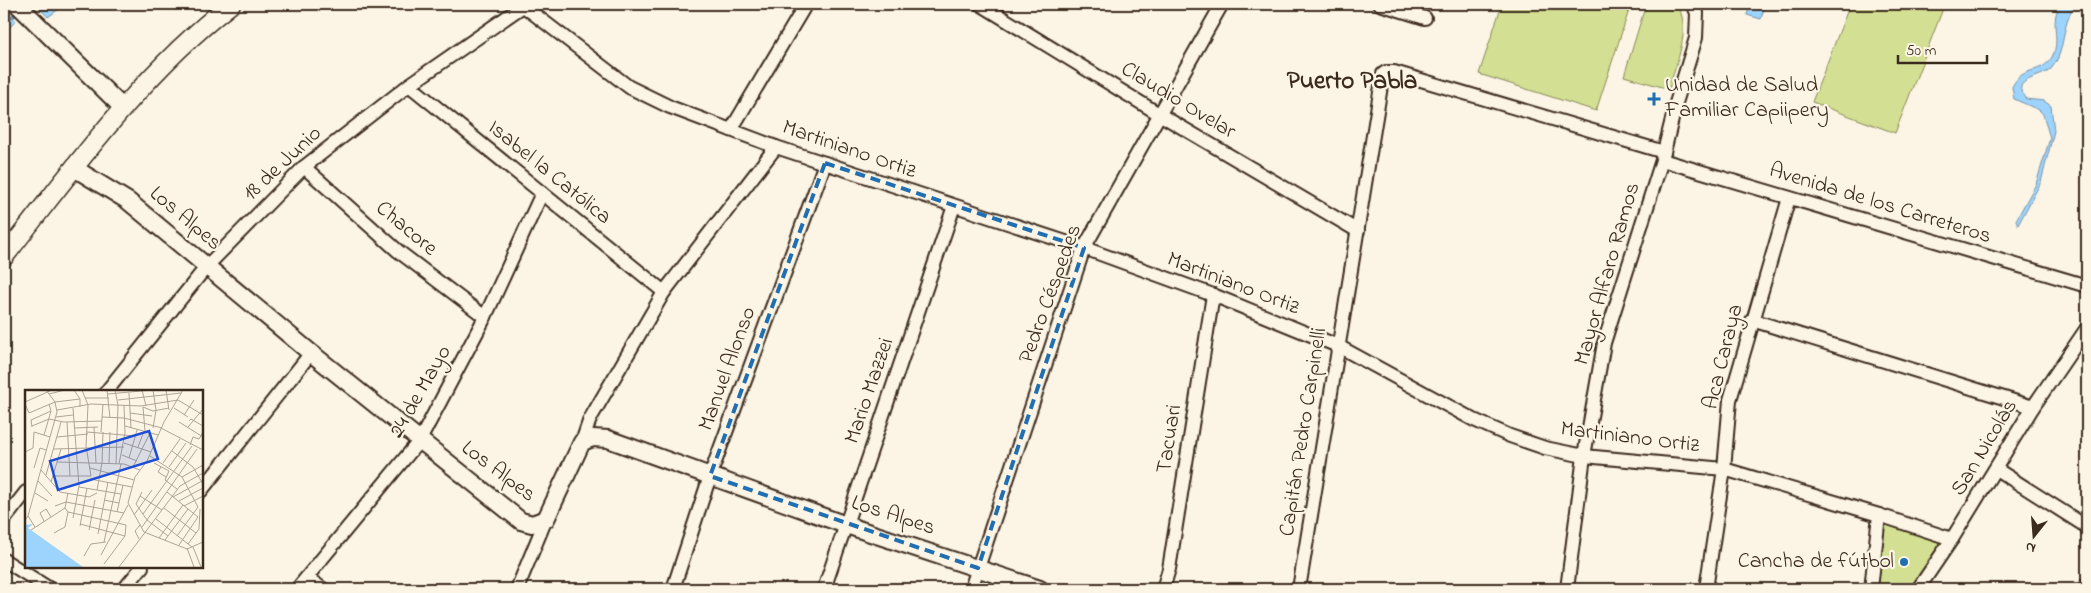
<svg xmlns="http://www.w3.org/2000/svg" width="2091" height="593" font-family="'Indie Flower',sans-serif">
<style>
.green{fill:#d3e093;stroke:#878558}
.water{fill:#9dd4fd;stroke:#7690a4}
.lines{fill:none;stroke-linecap:round;stroke-linejoin:round}
.stream{stroke:#7690a4;stroke-width:4}
.minor-casing{stroke:#3b2a1e;stroke-width:16}
.tertiary-casing{stroke:#3b2a1e;stroke-width:20}
.secondary-casing{stroke:#3b2a1e;stroke-width:21}
.minor{stroke:#fcf5e5;stroke-width:12}
.tertiary{stroke:#fcf5e5;stroke-width:16}
.secondary{stroke:#fcf5e5;stroke-width:18}
.marked{fill:none;stroke:#1f6fb2;stroke-width:4;stroke-dasharray:10 6;stroke-linejoin:round}
.poi-dot{fill:#1f6fb2;stroke:#fcf5e5;stroke-width:2}
.labels{text-anchor:middle;dominant-baseline:central;stroke-width:4.5;stroke-linejoin:round;paint-order:stroke}
.poi-label{font-size:22px;fill:#3b2a1e;stroke:#fcf5e5;text-anchor:start}
.street-label{font-size:22px;fill:#3b2a1e;stroke:#fcf5e5}
.quarter-label{font-size:25px;font-weight:bold;fill:#3b2a1e;stroke:#fcf5e5}
.inset-road{fill:none;stroke:#afa495;stroke-width:1}
.view{fill:#1d4ed8;fill-opacity:0.15;stroke:#1d4ed8;stroke-width:2.5}
.inset-edge{fill:none;stroke:#3b2a1e;stroke-width:2.5}
</style>
<rect width="100%" height="100%" fill="#fcf5e5"/>
<filter id="ink" filterUnits="userSpaceOnUse"><feTurbulence type="fractalNoise" baseFrequency=".02" numOctaves="2"/><feDisplacementMap in="SourceGraphic" scale="10" xChannelSelector="R" yChannelSelector="G"/><feConvolveMatrix kernelMatrix="1 2 1 2 8 2 1 2 1" color-interpolation-filters="sRGB"/></filter>
<g filter="url(#ink)">
<g class="green">
<polygon points="1502,4 1631,4 1596,111 1479,74"/>
<path d="M1646,4H1677C1692,30 1676,62 1669,89L1624,76Z"/>
<polygon points="1850,4 1938,4 1944,6 1895,133 1812,102"/>
<polygon points="1880,517 1948,540 1915,589 1872,589"/>
</g>
<g class="water">
<polygon points="35,4 66,4 48,17"/>
<polygon points="1750,4 1765,4 1761,19 1747,15"/>
<path d="M2061,4H2074C2072,10 2069,16 2067,22C2062,38 2063,55 2051,69C2041,79 2008,78 2026,99L2044,101L2051,106L2054,131L2041,182L2018,225L2016,220L2036,184L2050,138L2043,114L2039,110L2014,99L2012,87C2023,64 2041,76 2052,57C2062,39 2048,21 2061,4Z"/>
<polygon points="4,8 16,21 4,33"/>
</g>
<g class="lines">
<g class="stream">
<polyline points="29,9 41,4"/>
<polyline points="4,20 20,13"/>
</g>
<defs>
<g id="minor">
<polyline points="521,4 629,87 670,107 776,147 1084,248 1213,295 1338,346 1474,420 1510,436 1545,448 1584,456 1724,469 1879,515 1952,539"/>
<polyline points="980,4 1159,114 1358,231"/>
<polyline points="1380,4 1425,18"/>
<polyline points="409,85 664,292"/>
<polyline points="731,130 806,4"/>
<polyline points="1662,160 2087,286"/>
<polyline points="304,167 398,251 485,317"/>
<polyline points="1752,320 2033,407"/>
<polyline points="106,392 207,266 304,167 409,85 523,6"/>
<polyline points="582,442 590,419 664,292 776,147"/>
<polyline points="1996,469 2087,527"/>
<polyline points="201,491 311,353"/>
<polyline points="4,520 26,492"/>
<polyline points="4,560 50,589"/>
<polyline points="307,578 323,589"/>
<polyline points="124,589 142,567"/>
<polyline points="297,589 420,440 485,317 542,193"/>
<polyline points="517,589 546,519"/>
<polyline points="673,589 710,476 825,163"/>
<polyline points="824,589 954,206"/>
<polyline points="971,589 1084,248 1222,4"/>
<polyline points="1163,589 1169,569 1213,295"/>
<polyline points="1299,589 1383,74 1386,72 1394,72 1664,152"/>
<polyline points="1567,589 1584,456 1604,343 1662,160 1676,103 1696,38 1697,13 1693,4"/>
<polyline points="1706,589 1724,469 1730,400 1789,198"/>
<polyline points="1871,589 1879,515"/>
<polyline points="1918,589 1952,539 2033,407 2087,328"/>
<polyline points="2084,589 2087,584"/>
</g>
<g id="tertiary">
<polyline points="17,4 122,107"/>
<polyline points="74,168 128,201 311,353 521,521 532,524 546,519 582,442 593,438 608,439 846,525 1040,589"/>
</g>
<path id="secondary" d="M4,257C74,168 141,74 231,4"/>
</defs>
<use href="#minor" class="minor-casing"/>
<use href="#tertiary" class="tertiary-casing"/>
<use href="#secondary" class="secondary-casing"/>
<use href="#minor" class="minor"/>
<use href="#tertiary" class="tertiary"/>
<use href="#secondary" class="secondary"/>
</g>
</g>
<path class="marked" d="M825,163L1084,248L978,568L710,476Z"/>
<g class="poi-dot">
<path d="M1651.5 91.5h5v5h5v5h-5v5h-5v-5h-5v-5h5z"/>
<circle cx="1904" cy="562" r="5"/>
</g>
<g class="labels">
<g class="poi-label">
<text x="1665" y="86">Unidad de Salud<tspan x="1665" dy="25">Familiar Capiipery</tspan></text>
<text x="1894" y="562" text-anchor="end">Cancha de fútbol</text>
</g>
<g class="street-label">
<text transform="translate(1178 101) rotate(31)">Claudio Ovelar</text>
<text transform="translate(849 150) rotate(19)">Martiniano Ortiz</text>
<text transform="translate(283 164) rotate(-43)">18 de Junio</text>
<text transform="translate(549 173) rotate(39)">Isabel la Católica</text>
<text transform="translate(1880 204) rotate(17)">Avenida de los Carreteros</text>
<text transform="translate(185 219) rotate(40)">Los Alpes</text>
<text transform="translate(406 229) rotate(40)">Chacore</text>
<text transform="translate(1608 274) rotate(-74)">Mayor Alfaro Ramos</text>
<text transform="translate(1233 284) rotate(21)">Martiniano Ortiz</text>
<text transform="translate(1051 294) rotate(-70)">Pedro Céspedes</text>
<text transform="translate(1724 357) rotate(-76)">Aca Caraya</text>
<text transform="translate(728 369) rotate(-70)">Manuel Alonso</text>
<text transform="translate(870 391) rotate(-71)">Mario Mazzei</text>
<text transform="translate(421 392) rotate(-60)">24 de Mayo</text>
<text transform="translate(1304 432) rotate(-81)">Capitán Pedro Carpinelli</text>
<text transform="translate(1630 438) rotate(7)">Martiniano Ortiz</text>
<text transform="translate(1170 439) rotate(-81)">Tacuari</text>
<text transform="translate(1985 448) rotate(-59)">San Nicolás</text>
<text transform="translate(498 472) rotate(37)">Los Alpes</text>
<text transform="translate(893 516) rotate(18)">Los Alpes</text>
</g>
<g class="quarter-label">
<text x="1352" y="82">Puerto Pabla</text>
</g>
</g>
<g transform="translate(25 390)">
<rect width="178" height="178" fill="#fcf5e5"/>
<path d="M8,134L7,135L3,138L58,177H0V135Z" fill="#9dd4fd"/>
<path class="inset-road" d="M49,0L55,9V17M82,0L85,28M90,0L93,15L91,74M117,0L121,16M141,0L144,20M158,0L139,32L122,71L110,87L103,113L119,142L162,159L178,152M104,3L106,38M24,4L40,0M83,4L127,0M60,8H84M93,10L156,3M0,12L27,0M0,14L4,23L30,12L55,9M118,17L128,21L144,18M118,17L120,41M149,18L163,27M32,20L66,14L116,16L153,10L178,25M105,23L127,26M159,25L169,10M31,27L48,25M77,27L99,28L137,38M164,31L166,29L178,36M42,32L45,86M154,32L178,47M7,36L24,29L39,32L77,31M100,36L133,45M7,37L6,30L26,21M69,37L71,73M163,37L178,19M49,38L73,37M128,38L131,20L128,0M136,38L178,60M62,42L110,46M76,42L78,14M19,45L26,21L24,14M32,47L63,44M99,53L126,62M165,55L168,47L174,49L178,42M113,57L119,41M29,59L99,57M147,61L168,77L178,94M0,62L8,58L9,42L25,47M97,65L112,71M125,66L157,87L173,117M104,68L112,40M32,72L99,74L115,80M84,73L85,42M129,73L144,81L140,90L152,99M138,73L155,49M94,74L100,43L99,15M108,77L125,43M136,77L133,82L141,87M144,77L161,53M9,78L15,58L21,60M65,78L109,90M16,80L35,102L64,107L72,103M21,85L36,32M28,86H51M51,86H66L61,56L63,15L57,0M157,87L178,75M65,89L107,97M13,91L27,106M26,92L36,59M54,97L96,104M72,100L77,73L78,42M117,102L111,114L122,130L143,146M142,102L173,127L154,155M10,103L23,111M115,106L137,120M148,107L177,91M79,110L94,113M154,111L178,98M30,116L41,112L99,123M159,116L178,106M40,118L43,122L101,135L100,146L79,174M40,118L43,103M139,118L171,143M92,122L98,95M118,124L167,56M109,125L127,100M3,126L32,22L30,12L21,0M48,128L54,96L48,18M131,129L167,157M0,130L3,126L10,137M19,131L15,123L21,119L26,127M55,134L100,146M55,136L62,98M117,137L172,59M6,140L40,118M64,140L70,110M29,143L40,137L43,122M73,144L83,92M152,146L173,117M134,148L158,115M114,149L110,141L115,135M140,150L163,119M79,152L96,74M163,154L174,139L175,119M168,157L176,177M162,158L169,177M76,165L103,115M59,166L66,154L81,152M94,177L155,96L178,83"/>
<path class="view" d="M124,41L133,69L33,100L25,71Z"/>
<rect width="178" height="178" class="inset-edge"/>
</g>
<rect width="2091" height="593" fill="none" stroke="#fcf5e5" stroke-width="20"/>
<rect x="10" y="10" width="2071" height="573" fill="none" stroke="#3b2a1e" stroke-width="2" filter="url(#ink)"/>
<g transform="translate(2034 536) rotate(197)" stroke="#fcf5e5" stroke-width="4" paint-order="stroke">
<path d="M0-4L9 19L0 12L-9 19Z" fill="#3b2a1e"/>
<text y="-8" font-size="14" font-weight="bold" text-anchor="middle" fill="#3b2a1e">N</text>
</g>
<path d="M1898 55v8h89v-8" fill="none" stroke="#3b2a1e" stroke-width="2.5"/>
<text x="1906" y="55" font-size="15" fill="#3b2a1e" stroke="#fcf5e5" stroke-width="4" paint-order="stroke">50 m</text>
</svg>
